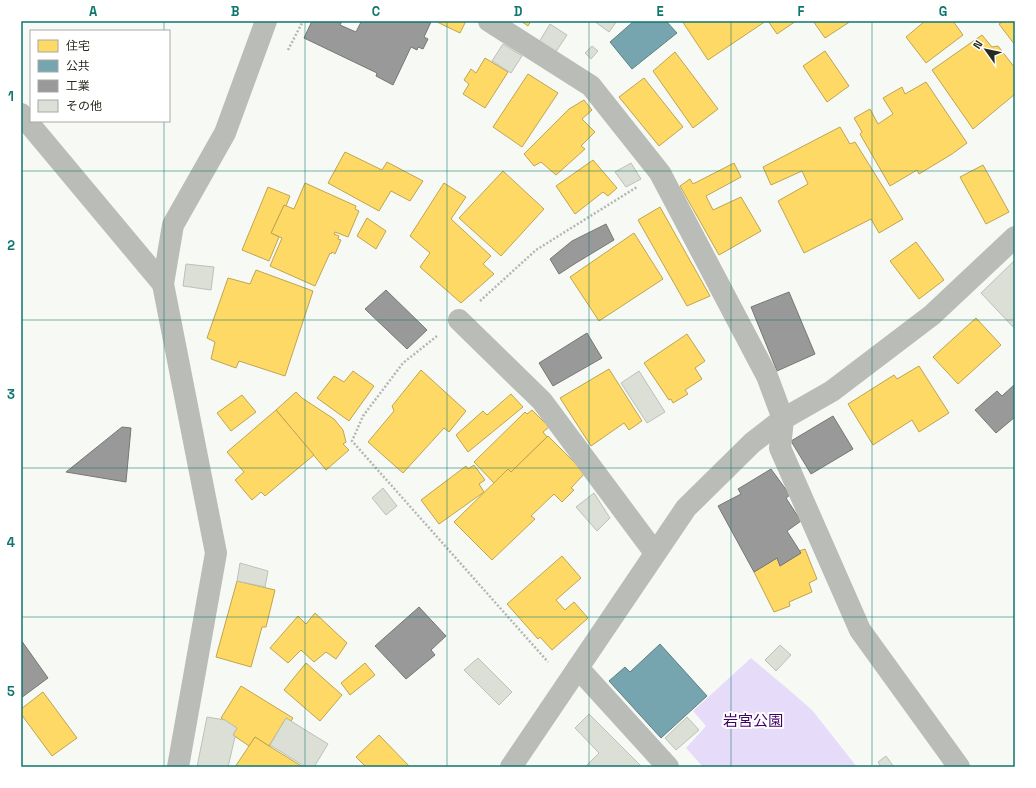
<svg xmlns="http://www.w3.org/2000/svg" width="1036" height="788" font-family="'Space Grotesk','Noto Sans JP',sans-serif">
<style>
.green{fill:#e7dbfa}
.homes{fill:#ffd966;stroke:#bea551}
.public{fill:#76a5af;stroke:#5e8084}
.industry{fill:#999;stroke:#767874}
.building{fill:#dcdfd6;stroke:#bdc0b8}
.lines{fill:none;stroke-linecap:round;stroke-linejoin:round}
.path{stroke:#b4b6b2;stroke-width:2.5;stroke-dasharray:2 2;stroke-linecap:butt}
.minor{stroke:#babcb8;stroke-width:22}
.grid{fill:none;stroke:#0f766e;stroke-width:1;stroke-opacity:0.55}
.labels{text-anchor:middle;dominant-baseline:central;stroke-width:4;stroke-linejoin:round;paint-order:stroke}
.park-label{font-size:15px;fill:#3e0069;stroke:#fff}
.neatline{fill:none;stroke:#0f766e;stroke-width:1.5}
.grid-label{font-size:13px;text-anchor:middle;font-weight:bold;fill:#0f766e}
</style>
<rect width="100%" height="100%" fill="#f7faf4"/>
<polygon class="green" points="751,658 788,689 812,710 857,767 703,767 686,748 706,726 693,711"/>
<g class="homes">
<polygon points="435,21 466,21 460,33"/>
<polygon points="521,21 531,21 528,26"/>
<polygon points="682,21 766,21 708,60"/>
<polygon points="768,21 796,21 777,34"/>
<polygon points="813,21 851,21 825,38"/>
<polygon points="925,21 953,21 963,35 926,63 906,37"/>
<polygon points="1004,21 1015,21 1015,45 999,24"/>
<polygon points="982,35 992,47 998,46 1015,68 1015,94 973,129 932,70"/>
<polygon points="825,51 849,86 827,102 803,66"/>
<polygon points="675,52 718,109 693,128 653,71"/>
<polygon points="485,58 508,72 485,108 463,94 469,84 464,80 471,69 476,73"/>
<polygon points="528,74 558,93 522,147 493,127"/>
<polygon points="644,78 683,127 659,146 619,97"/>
<polygon points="926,82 967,143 952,154 919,174 917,170 890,186 860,134 862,132 854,118 870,109 878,124 893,114 883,98 902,87 905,94"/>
<polygon points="584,100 592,110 582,119 595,132 581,146 585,149 556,175 541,162 534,166 524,154 569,109"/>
<polygon points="840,127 850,144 855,142 903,219 879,233 871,219 804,253 778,201 808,184 802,171 771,185 763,167"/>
<polygon points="345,152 382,170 387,162 423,181 410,201 391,191 379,211 328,183"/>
<polygon points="593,160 617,188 608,196 603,192 575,214 556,186"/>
<polygon points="734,163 741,177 706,196 713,210 741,197 761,231 719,255 680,186 690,179 693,184"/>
<polygon points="983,165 1009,212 986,224 960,177"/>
<polygon points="503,171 544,209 501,256 459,218"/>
<polygon points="305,183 356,206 355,209 359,211 348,237 335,232 334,234 339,236 338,239 341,240 335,254 332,252 331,254 330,253 315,286 270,266 282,238 271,233 284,205 294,209"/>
<polygon points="444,183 466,197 451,219 491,256 483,264 494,274 461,303 420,267 430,253 410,236"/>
<polygon points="268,187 290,196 286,206 284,205 271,233 279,237 269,261 242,250"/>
<polygon points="660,207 710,296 687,306 638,220"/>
<polygon points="367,218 386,231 376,249 357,236"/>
<polygon points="634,233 663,279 599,321 570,277"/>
<polygon points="916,242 944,280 919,299 890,261"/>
<polygon points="256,270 313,291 285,376 239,361 236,368 211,359 215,342 207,338 228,278 250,284"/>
<polygon points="976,318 1001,345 958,384 933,357"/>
<polygon points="687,334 705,361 695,368 702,379 685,390 688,394 673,403 671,399 669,400 644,363"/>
<polygon points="919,366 949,413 919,432 912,420 873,445 848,404 894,375 897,379"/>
<polygon points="609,369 642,421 629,430 624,423 591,446 560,398"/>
<polygon points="421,370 466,411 449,432 444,428 403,473 368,442 394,411 392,406"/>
<polygon points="353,371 374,386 349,421 317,398 334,376 344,382"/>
<polygon points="296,392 302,398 334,419 343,430 346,442 343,444 349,450 326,470 276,410"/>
<polygon points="511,394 523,407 468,452 456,435 483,411 487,415"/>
<polygon points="242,395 256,412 231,431 217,413"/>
<polygon points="276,410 314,455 265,496 261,492 252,500 235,480 244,472 227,452"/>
<polygon points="532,410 549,427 543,432 547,437 511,472 508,469 494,483 474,462 525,412 527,414"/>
<polygon points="548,436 585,473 571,488 574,490 562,502 554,494 531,516 535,519 492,560 454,522 508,469 511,472"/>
<polygon points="474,465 485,480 479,484 484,492 439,524 421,500 466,466 468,469"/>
<polygon points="805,549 817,579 809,583 812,592 789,602 790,606 774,612 754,572 777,558 780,566 801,553 799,551"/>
<polygon points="562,556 581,578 556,600 565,610 574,602 588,618 552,650 540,637 538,639 507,604"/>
<polygon points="237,581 275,590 266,627 262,627 251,667 216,657"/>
<polygon points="315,613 347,643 336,659 326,652 314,662 301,650 288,663 270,648 298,616 306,624"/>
<polygon points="306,663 342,695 320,721 284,690"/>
<polygon points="365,663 375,675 350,695 341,683"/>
<polygon points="241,686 293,718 291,721 286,718 269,746 255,737 249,746 233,735 237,728 221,718"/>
<polygon points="43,692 77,738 52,756 21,714 21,709"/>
<polygon points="379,735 410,767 366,767 356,757"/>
<polygon points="255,737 269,746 303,767 235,767"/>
</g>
<g class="public">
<polygon points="634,21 666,21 677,33 632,69 610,42"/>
<polygon points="660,644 707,696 661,738 609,681 625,667 630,672"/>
</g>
<g class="industry">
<polygon points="312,21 342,21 340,25 356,32 361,22 360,21 431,22 424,37 428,39 423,49 418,47 417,50 411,47 393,85 376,76 377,73 304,38"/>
<polygon points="606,224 614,240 576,263 559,274 550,259 572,241"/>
<polygon points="386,290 427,330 407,349 365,309"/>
<polygon points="789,292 815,354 777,371 751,307"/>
<polygon points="587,333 602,358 553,386 539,363"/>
<polygon points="1015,384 1015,417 996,433 975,410 997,391 1002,396"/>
<polygon points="833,416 853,449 811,474 791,441"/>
<polygon points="122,427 131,428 126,482 66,472"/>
<polygon points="771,469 790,495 786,498 801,521 787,531 801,553 780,566 777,558 754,572 718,506 741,494 738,489"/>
<polygon points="419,607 446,636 431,650 435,655 406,679 375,646"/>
<polygon points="21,640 48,678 21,698"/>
</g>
<g class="building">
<polygon points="594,21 617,21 609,32"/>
<polygon points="550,24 567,35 555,53 539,42"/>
<polygon points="503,44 522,56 511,73 492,61"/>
<polygon points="592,46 598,51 591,59 585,53"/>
<polygon points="631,163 641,179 626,187 615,172"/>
<polygon points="1015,260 1015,329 981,293"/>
<polygon points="186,264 214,267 211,290 183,286"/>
<polygon points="639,371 665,412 647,423 621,383"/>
<polygon points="383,488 397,506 386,515 372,498"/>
<polygon points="594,493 610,518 597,531 576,507"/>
<polygon points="240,563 268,571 265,587 237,581"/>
<polygon points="780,645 791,655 776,671 765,660"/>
<polygon points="478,658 512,692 499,705 464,670"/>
<polygon points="589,714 642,767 585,767 599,753 575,728"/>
<polygon points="207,717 225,720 237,728 233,735 235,737 228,767 197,767"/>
<polygon points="687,717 699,730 676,750 665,738"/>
<polygon points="286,718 328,744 314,767 306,767 270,745"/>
<polygon points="886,756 894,767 881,767 878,762"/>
</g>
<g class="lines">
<g class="path">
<polyline points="288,50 303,21"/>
<polyline points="480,301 536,250 637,187"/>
<polyline points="437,336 403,363 363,416 352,441 548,662"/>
</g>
<g class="minor">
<polyline points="489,21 591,86 660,173 767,376 783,419 780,448 860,630 959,767"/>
<polyline points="21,114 163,284"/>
<polyline points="459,320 542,401 655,553"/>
<polyline points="578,668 668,767"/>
<polyline points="178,767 216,553 163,284 173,225 225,133 266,21"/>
<polyline points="511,767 686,508 752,443 783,419 832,391 932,315 1015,237"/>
</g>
</g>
<path class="grid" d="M164,21V31M305,21V767M447,21V767M589,21V767M731,21V767M872,21V767M164,121V767M21,171H1015M21,320H1015M21,468H1015M21,617H1015"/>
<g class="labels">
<g class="park-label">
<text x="753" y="720">岩宮公園</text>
</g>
</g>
<rect width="1036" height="788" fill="none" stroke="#ffffff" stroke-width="44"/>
<rect x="30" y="30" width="140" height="92" fill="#ffffff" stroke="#a8aaa5"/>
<rect x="38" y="40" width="20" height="12" fill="#ffd966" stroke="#a8aaa5"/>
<text x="66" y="50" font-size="12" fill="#262b1f">住宅</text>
<rect x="38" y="60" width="20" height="12" fill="#76a5af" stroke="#a8aaa5"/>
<text x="66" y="70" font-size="12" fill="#262b1f">公共</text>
<rect x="38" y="80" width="20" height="12" fill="#999999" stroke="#a8aaa5"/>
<text x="66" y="90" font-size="12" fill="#262b1f">工業</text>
<rect x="38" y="100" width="20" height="12" fill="#dcdfd6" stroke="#a8aaa5"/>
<text x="66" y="110" font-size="12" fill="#262b1f">その他</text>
<g transform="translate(986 50) rotate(303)" stroke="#ffffff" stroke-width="3" paint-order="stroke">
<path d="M0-3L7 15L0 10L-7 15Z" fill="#262b1f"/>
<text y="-6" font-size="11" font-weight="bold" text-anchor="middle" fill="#262b1f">N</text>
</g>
<rect x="22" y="22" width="992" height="744" class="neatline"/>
<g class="grid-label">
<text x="93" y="16">A</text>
<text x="235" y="16">B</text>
<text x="376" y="16">C</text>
<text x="518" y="16">D</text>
<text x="660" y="16">E</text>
<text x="801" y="16">F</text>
<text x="943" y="16">G</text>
<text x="11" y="101">1</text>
<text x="11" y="250">2</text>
<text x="11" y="399">3</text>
<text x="11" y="547">4</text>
<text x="11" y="696">5</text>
</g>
</svg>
